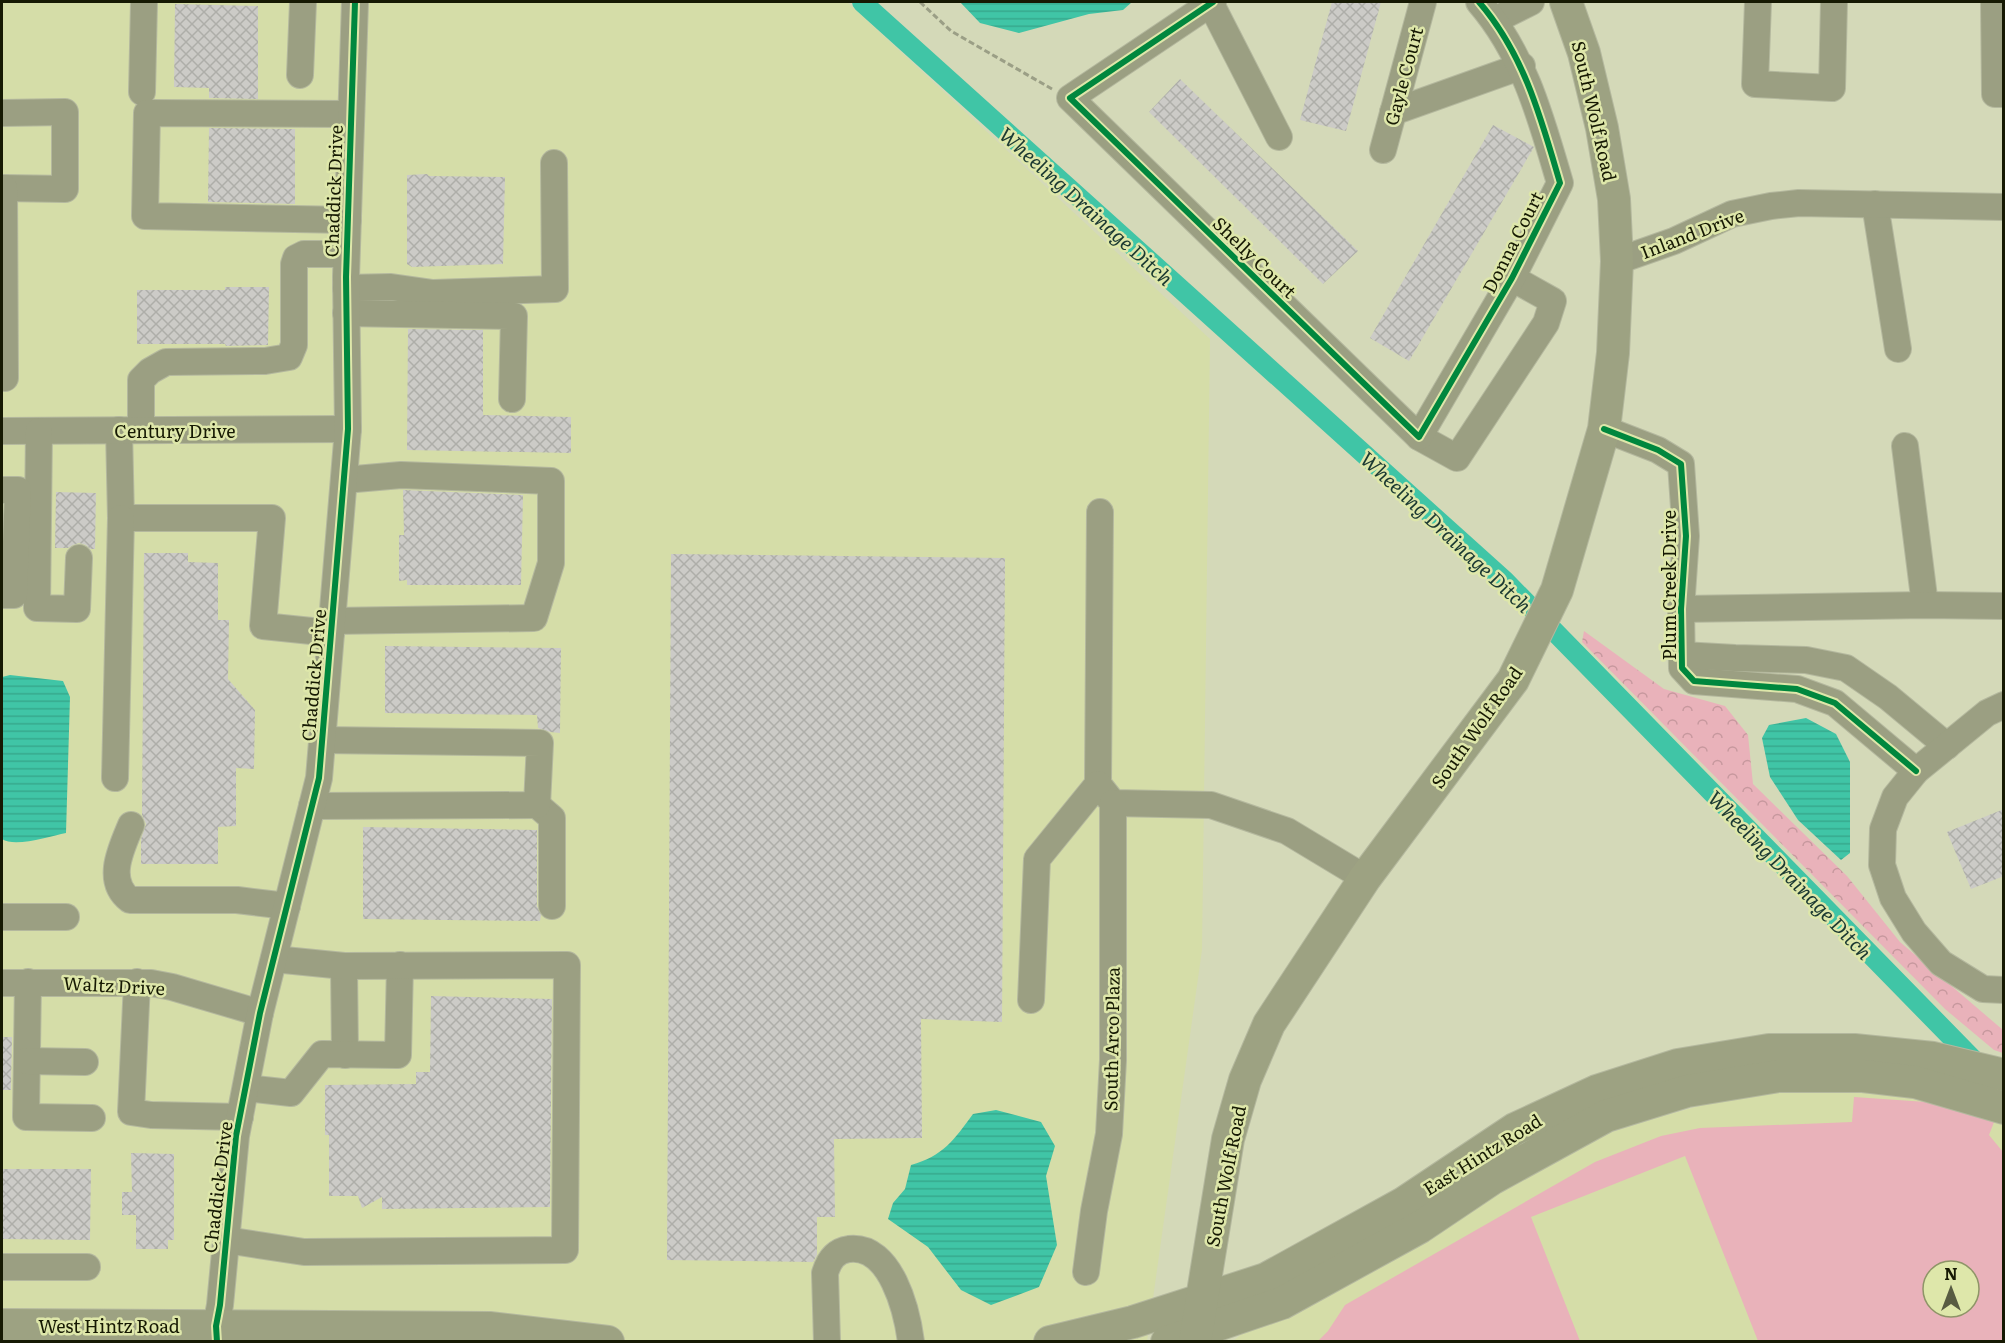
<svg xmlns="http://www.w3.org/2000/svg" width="2005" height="1343" font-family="Literata,serif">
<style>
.built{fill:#d5dda8;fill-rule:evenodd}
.grass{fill:#e9b2ba;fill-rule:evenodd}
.forest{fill:url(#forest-crowns)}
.water{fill:url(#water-rules)}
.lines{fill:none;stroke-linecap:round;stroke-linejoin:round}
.canal{stroke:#40c5a6;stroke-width:20}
.building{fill:url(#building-cross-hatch)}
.minor-casing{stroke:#b4b89e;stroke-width:28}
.major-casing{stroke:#b4b89e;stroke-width:34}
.path{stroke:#9b9f86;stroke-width:3;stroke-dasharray:6 3;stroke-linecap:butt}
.minor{stroke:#9b9f82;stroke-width:26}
.major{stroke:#9da282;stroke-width:32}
.cycleway-casing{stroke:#dee7aa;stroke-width:10}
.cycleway{stroke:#00873e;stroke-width:6}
.labels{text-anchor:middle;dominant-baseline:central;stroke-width:5;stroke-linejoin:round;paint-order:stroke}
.street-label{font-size:18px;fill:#161903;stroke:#dee7aa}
.water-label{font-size:20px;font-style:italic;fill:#1b3932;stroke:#dee7aa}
</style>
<defs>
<pattern id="forest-crowns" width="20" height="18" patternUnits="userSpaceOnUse" patternTransform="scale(1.5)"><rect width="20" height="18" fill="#e9b2ba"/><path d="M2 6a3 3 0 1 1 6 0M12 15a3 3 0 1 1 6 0" fill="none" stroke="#c7989e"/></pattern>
<pattern id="water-rules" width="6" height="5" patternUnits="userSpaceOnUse" patternTransform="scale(1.5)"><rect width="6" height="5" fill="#40c5a6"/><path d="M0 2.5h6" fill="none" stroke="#37a98d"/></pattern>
<pattern id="building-cross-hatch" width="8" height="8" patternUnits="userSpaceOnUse" patternTransform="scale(1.5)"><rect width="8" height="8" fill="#cccbc7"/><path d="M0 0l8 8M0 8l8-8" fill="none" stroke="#aeaea9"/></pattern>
</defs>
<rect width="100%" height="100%" fill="#d4d9b8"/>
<g class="built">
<polygon points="2,2 847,2 1210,339 1202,950 1147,1341 2,1342"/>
<path d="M1786,1089L1891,1091L2003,1119V1341L1232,1342L1249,1328L1542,1165L1609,1133L1663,1116L1739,1095ZM1933,1271H1969V1307H1933Z"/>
</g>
<path class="grass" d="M1854,1097L1941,1103L1996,1117L1989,1135L2003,1152V1341H1758L1685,1156L1531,1217L1580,1341L1317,1342L1328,1331L1345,1305L1595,1162L1661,1136L1700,1128L1852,1122ZM1933,1271H1969V1307H1933Z"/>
<polygon class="forest" points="1584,631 1664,689 1725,706 1748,735 1753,784 1847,876 1900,942 2003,1030 2003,1053 1994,1050 1945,1009 1582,642"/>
<g class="water">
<polygon points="960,2 1132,2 1123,10 1089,14 1019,33 980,23"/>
<path d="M10,675L63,681L70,697L66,833C50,836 15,848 2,839V767L3,760L2,756V677Z"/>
<polygon points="1806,718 1836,734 1850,762 1850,853 1841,860 1798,820 1770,777 1762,738 1769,725"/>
<path d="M996,1110L1041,1122L1055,1146L1046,1176L1057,1245L1039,1287L991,1305L961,1290L928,1247L888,1219L893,1203L905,1189L911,1165C943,1156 954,1140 973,1114Z"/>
</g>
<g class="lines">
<polyline class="canal" points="862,2 1505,581 2004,1091"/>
</g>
<g class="building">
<polygon points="1332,2 1381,2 1346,131 1300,120"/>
<polygon points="175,4 258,6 258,99 209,98 209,88 174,87"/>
<polygon points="1180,79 1358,251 1323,284 1149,112"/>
<polygon points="1493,125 1534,147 1409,361 1370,338"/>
<polygon points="209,128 295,129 295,204 208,202"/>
<polygon points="427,174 429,176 505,177 503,264 412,267 407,264 407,175"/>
<polygon points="225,287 269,287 268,345 226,346 225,344 137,344 137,290 225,290"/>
<polygon points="408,329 483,330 483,415 571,417 571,453 407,450"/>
<polygon points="403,490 523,495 521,585 407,585 407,580 399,581 399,535 404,535"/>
<polygon points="56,492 96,493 95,549 90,549 86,545 79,543 73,545 68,548 55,548"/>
<polygon points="144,553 188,553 188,562 218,563 218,620 229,620 228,679 255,710 254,769 236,768 236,826 218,827 218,864 141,864 141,839 146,824 142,815"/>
<polygon points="671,554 1005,558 1002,1022 921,1019 922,1138 834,1139 835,1217 817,1217 817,1255 813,1262 667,1260"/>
<polygon points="385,646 561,648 560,733 550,732 538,728 537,715 385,713"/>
<polygon points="2004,809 2004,876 1971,889 1947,832"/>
<polygon points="363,827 537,830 537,906 541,915 540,921 363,919"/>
<polygon points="431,996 552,999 550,1207 382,1209 382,1197 362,1208 358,1196 329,1196 329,1135 325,1135 325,1085 416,1084 416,1072 430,1072"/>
<polygon points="2,1037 12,1037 11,1090 2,1090"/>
<polygon points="131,1153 174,1154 174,1240 168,1240 168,1249 136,1249 136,1215 122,1215 122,1192 132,1192"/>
<polygon points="2,1169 91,1169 90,1240 2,1239"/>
</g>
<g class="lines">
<defs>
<g id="minor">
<polyline points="1213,2 1070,98 1419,437 1457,458 1546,323 1553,301 1512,278"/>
<polyline points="1758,2 1755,84 1832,88 1834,2"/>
<polyline points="1994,2 1995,94 2004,94"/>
<polyline points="1211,4 1279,137"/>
<polyline points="1495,20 1531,2"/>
<polyline points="300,75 303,2"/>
<polyline points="142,92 144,2"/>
<polyline points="1393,112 1522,66"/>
<polyline points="2,113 65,112 65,189 2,188"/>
<polyline points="1383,150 1423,2"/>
<polyline points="4,188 5,378"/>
<polyline points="1875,204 1898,349"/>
<polyline points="348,220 145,216 147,113 351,114"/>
<polyline points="1617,261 1674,241 1732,214 1771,206 1799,203 2004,207"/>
<polyline points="346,288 391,287 433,293 555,289 554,163"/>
<polyline points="346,313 514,316 512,399"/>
<polyline points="1604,429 1658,450 1681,464 1686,536 1681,609 1682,668 1694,681 1797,689 1835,703 1916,771"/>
<polyline points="119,430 121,518 272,518 263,626 331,633"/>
<polyline points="141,430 141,380 150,371 166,362 265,361 289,357 294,345 294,264 296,258 304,254 346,254"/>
<polyline points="2,431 348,429"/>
<polyline points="39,431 37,608 77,609 79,558"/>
<path d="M1419,437L1512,278L1560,183C1541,118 1524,54 1479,2"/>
<polyline points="1905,446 1925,605"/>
<polyline points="2,490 18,490 14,595 2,595"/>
<polyline points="1100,512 1098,784 1113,803 1211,805 1287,831 1365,878"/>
<polyline points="1681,609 1925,605 2004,606"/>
<polyline points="332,621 534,618 551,563 551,481 401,475 344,480"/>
<polyline points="1682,655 1735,658 1806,660 1846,668 1888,697 1947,746"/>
<polyline points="2004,705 1987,713 1916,771 1895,797 1883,829 1882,865 1893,898 1914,932 1941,963 1983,989 2004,990"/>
<polyline points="115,778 121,518"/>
<polyline points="537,805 552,818 552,906"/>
<polyline points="312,806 537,805 540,743 322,740"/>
<path d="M131,825C121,849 105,881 130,900H237L287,906"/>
<polyline points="2,917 66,917"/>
<polyline points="344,966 345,1055"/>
<polyline points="28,982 26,1117 92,1118"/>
<polyline points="137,982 131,1112 151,1115 240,1117"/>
<polyline points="2,983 151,983 172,987 260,1013"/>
<polyline points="1031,1000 1037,859 1098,784"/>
<polyline points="27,1061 85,1062"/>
<polyline points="246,1088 291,1093 322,1054 398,1055 400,965"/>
<polyline points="226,1240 304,1252 565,1250 567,965 344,966 274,959"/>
<polyline points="2,1267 87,1267"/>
<polyline points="1086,1272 1094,1211 1109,1134 1113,1060 1113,803"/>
<polyline points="217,1342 216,1326 220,1305 236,1136 260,1013 319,778 348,429 346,277 355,2"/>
<path d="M827,1342L825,1273C829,1260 835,1251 849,1249C891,1244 907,1311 911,1342"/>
</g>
<g id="major">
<polyline points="2,1325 489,1328 608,1342"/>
<polyline points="1050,1342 1133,1322 1266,1279 1404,1203 1515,1129 1597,1091 1678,1065 1769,1050 1854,1050 1933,1058 2004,1075"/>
<polyline points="1167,1342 1282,1303 1420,1227 1493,1178 1606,1116 1687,1091 1778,1076 1863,1076 1915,1082 2004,1108"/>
<polyline points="1195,1342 1228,1139 1245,1080 1269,1024 1365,878 1513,680 1557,590 1604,429 1613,353 1617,261 1614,199 1602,128 1584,53 1566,2"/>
</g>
</defs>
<use href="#minor" class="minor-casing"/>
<use href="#major" class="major-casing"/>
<polyline class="path" points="920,2 951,31 1052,89"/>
<use href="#minor" class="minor"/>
<use href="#major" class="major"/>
<defs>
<g id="cycleway">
<path d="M1213,2L1070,98L1419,437L1512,278L1560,183C1541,118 1524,54 1479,2"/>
<polyline points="1604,429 1658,450 1681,464 1686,536 1681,609 1682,668 1694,681 1797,689 1835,703 1916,771"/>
<polyline points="217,1342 216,1326 220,1305 236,1136 260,1013 319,778 348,429 346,277 355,2"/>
</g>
</defs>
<use href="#cycleway" class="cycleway-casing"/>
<use href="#cycleway" class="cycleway"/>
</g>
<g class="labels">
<g class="street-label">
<text transform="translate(1403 76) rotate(-75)">Gayle Court</text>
<text transform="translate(1595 111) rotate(77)">South Wolf Road</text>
<text transform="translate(333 191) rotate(-88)">Chaddick Drive</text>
<text transform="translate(1692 233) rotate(-21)">Inland Drive</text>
<text transform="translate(1512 242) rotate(-63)">Donna Court</text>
<text transform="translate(1255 257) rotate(44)">Shelly Court</text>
<text x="175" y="430">Century Drive</text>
<text transform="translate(1668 585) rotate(-90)">Plum Creek Drive</text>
<text transform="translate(313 675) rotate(-85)">Chaddick Drive</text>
<text transform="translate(1476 727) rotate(-55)">South Wolf Road</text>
<text transform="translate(114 985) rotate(3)">Waltz Drive</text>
<text transform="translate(1111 1039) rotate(-89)">South Arco Plaza</text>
<text transform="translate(1482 1154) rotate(-32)">East Hintz Road</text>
<text transform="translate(1225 1176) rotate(-79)">South Wolf Road</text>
<text transform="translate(217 1187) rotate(-83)">Chaddick Drive</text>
<text x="109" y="1325">West Hintz Road</text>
</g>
<g class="water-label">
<text transform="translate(1087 205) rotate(42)">Wheeling Drainage Ditch</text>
<text transform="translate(1447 531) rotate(43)">Wheeling Drainage Ditch</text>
<text transform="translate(1791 874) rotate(46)">Wheeling Drainage Ditch</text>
</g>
</g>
<rect width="2005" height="1343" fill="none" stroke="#161903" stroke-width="6"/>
<g transform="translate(1951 1289)"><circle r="28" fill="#dee7aa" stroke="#8e9567" stroke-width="1.5"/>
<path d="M0-4.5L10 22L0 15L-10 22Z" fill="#585c42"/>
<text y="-9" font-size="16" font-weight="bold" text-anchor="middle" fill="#161903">N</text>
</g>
</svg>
